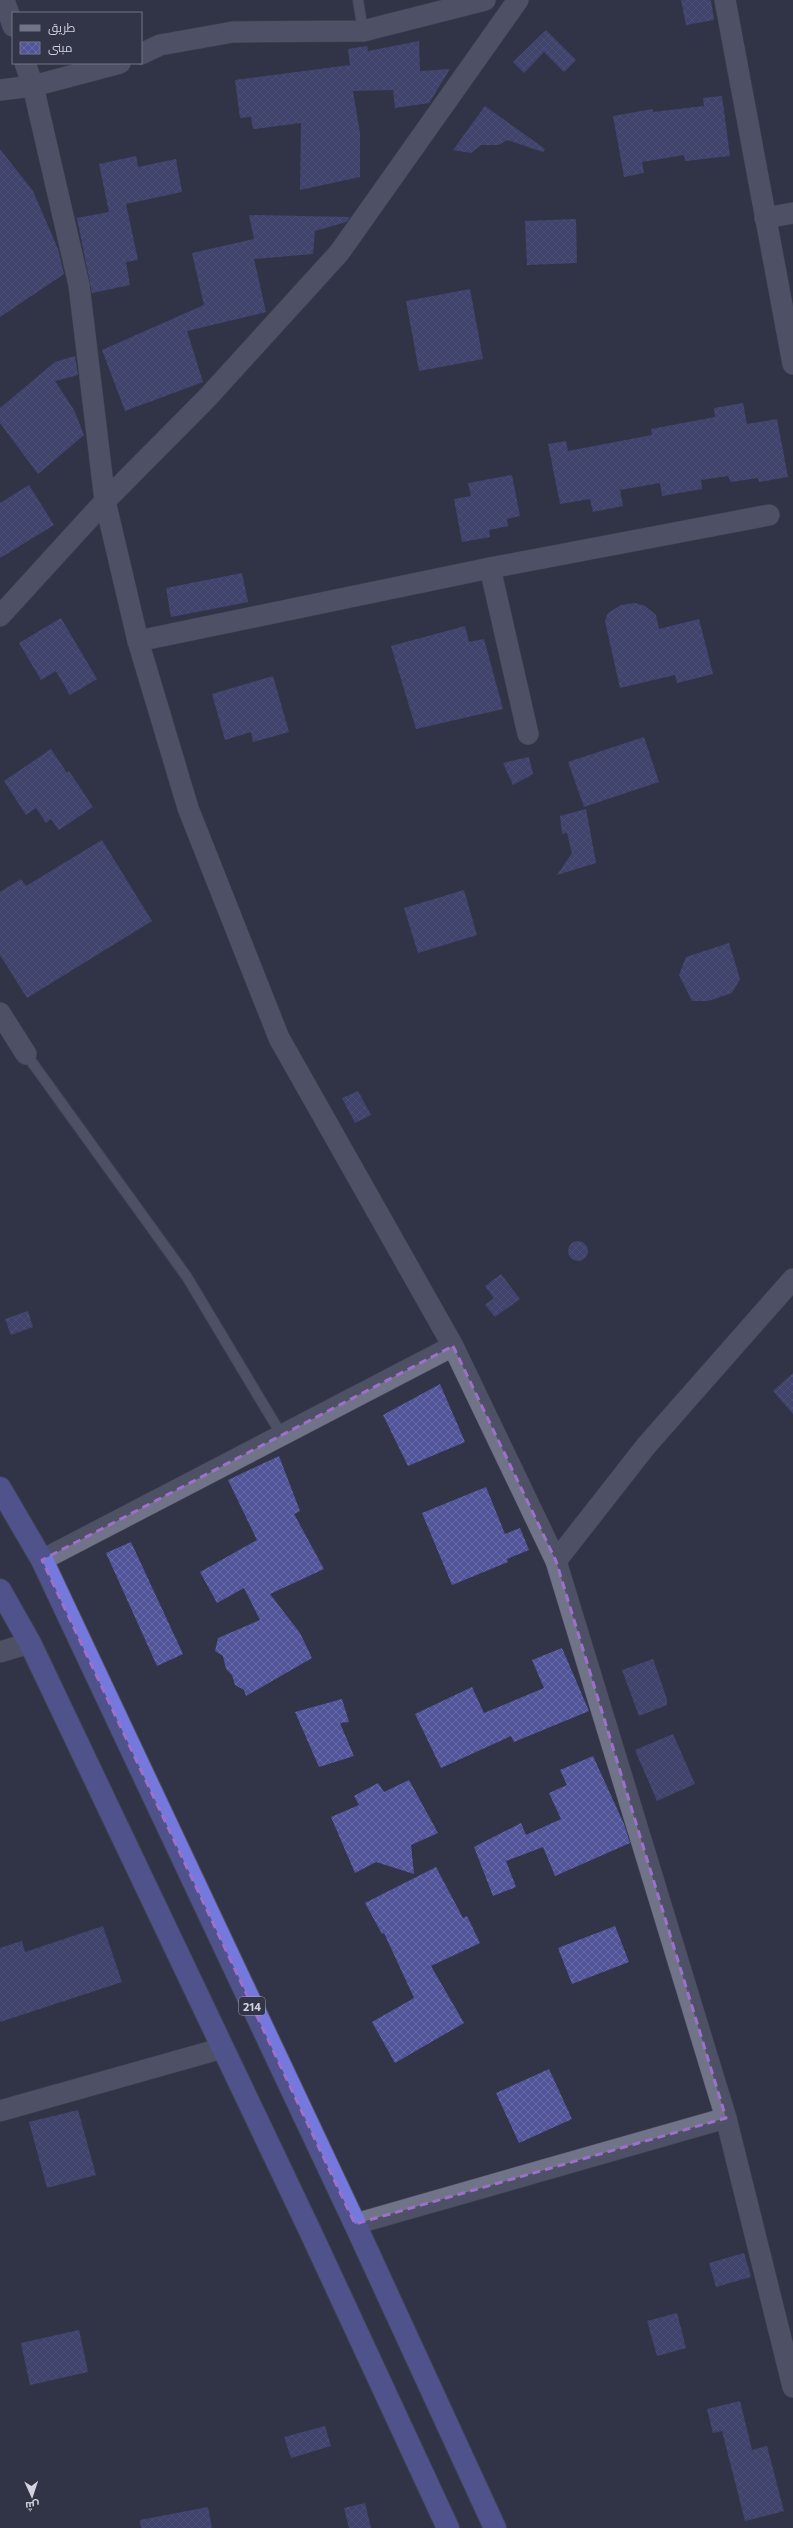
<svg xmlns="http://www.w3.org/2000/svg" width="793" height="2528" font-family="Commissioner,Cairo,sans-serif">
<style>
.building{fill:url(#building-cross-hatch)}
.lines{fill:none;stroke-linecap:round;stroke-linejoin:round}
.lane-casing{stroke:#4e4f5f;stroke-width:12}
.street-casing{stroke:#4e4f5f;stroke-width:22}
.highway-casing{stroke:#4e4f5f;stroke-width:24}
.lane{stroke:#717489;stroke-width:10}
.street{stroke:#717489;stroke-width:21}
.highway{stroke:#7578dd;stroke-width:22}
.marked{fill:none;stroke:#9e6fcc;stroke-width:3;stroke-dasharray:8 5;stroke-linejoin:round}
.labels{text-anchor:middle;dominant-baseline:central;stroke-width:3;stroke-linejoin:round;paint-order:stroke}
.shield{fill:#323447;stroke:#a2a3b1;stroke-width:1}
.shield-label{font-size:11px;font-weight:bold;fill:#d2d3df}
</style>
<defs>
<pattern id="building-cross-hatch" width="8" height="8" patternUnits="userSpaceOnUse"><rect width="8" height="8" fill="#52549a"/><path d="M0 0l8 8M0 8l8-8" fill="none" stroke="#6a6ca8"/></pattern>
</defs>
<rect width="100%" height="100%" fill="#323447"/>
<g class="building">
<polygon points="681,0 711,0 714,20 686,25"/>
<polygon points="546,30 576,60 564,72 544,52 524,73 513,62"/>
<polygon points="419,41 420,71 450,69 429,103 395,108 393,90 353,91 360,133 360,177 300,190 301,123 253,129 251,117 240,118 235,80 350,65 348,49 367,46 368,51"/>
<polygon points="722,96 730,156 685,161 684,155 642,162 644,173 624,177 613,116 653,109 653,112 704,106 703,98"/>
<polygon points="485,106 545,149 543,152 507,140 499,145 481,145 471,153 453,150"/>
<polygon points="0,149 33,191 58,249 64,274 0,317"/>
<polygon points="136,156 138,167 176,159 182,192 126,204 138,260 126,262 130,285 92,293 77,218 109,212 99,164"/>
<polygon points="249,215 350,217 346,222 315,231 313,254 254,259 266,312 187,331 203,382 125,411 102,350 204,305 192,253 254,239"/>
<polygon points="576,219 577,263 527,265 525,221"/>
<polygon points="470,289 483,359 419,371 406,301"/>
<polygon points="75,356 78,375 55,381 74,410 84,435 38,474 0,423 0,408 55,362"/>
<polygon points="743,403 747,424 777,419 788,477 759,482 758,478 731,482 728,476 701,480 702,489 662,496 660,483 620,490 623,506 593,512 590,499 560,504 548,444 566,441 568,451 652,435 651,429 715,417 714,408"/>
<polygon points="512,475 520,516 507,519 508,526 489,530 490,537 462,542 454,499 471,496 468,483"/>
<polygon points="29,485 54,525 0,558 0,503"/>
<polygon points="242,573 248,602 171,617 166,588"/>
<polygon points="635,603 645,606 656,615 659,629 699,619 713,674 677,683 675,675 620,688 605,621 608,613 621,605"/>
<polygon points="61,618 97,679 70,695 56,671 41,680 19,643"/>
<polygon points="465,626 469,642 484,639 503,709 416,729 391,646"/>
<polygon points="273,676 289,732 253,742 251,732 225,740 212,694"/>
<polygon points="644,737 659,782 584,807 568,762"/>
<polygon points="51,749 67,773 69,771 93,807 59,830 51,819 46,823 36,808 26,815 4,781"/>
<polygon points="529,757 533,774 513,785 503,763"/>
<polygon points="586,809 596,863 557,875 572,853 567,833 562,834 560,816"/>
<polygon points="102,840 152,921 27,998 0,955 0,892 21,879 26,886"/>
<polygon points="464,890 477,935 418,953 404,908"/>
<polygon points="729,943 740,979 732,993 708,1001 692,1001 679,975 686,957"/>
<polygon points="358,1091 371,1115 355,1123 342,1098"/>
<circle cx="578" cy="1251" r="10"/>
<polygon points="501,1274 520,1299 495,1317 485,1305 494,1298 485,1286"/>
<polygon points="28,1311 33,1327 11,1335 5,1319"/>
<polygon points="793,1373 793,1414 773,1391"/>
<polygon points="440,1384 465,1442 408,1466 383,1415"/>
<polygon points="279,1456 300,1511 294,1514 324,1569 270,1594 300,1633 312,1658 246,1696 244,1690 235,1685 232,1675 226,1669 223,1656 215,1651 218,1638 260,1620 244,1588 217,1603 200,1572 257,1540 228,1480"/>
<polygon points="486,1487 505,1534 520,1528 529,1550 507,1559 508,1562 452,1585 422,1513"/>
<polygon points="131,1542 183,1654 157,1666 106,1553"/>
<polygon points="562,1648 589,1711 514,1742 511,1736 441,1768 415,1714 472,1687 484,1713 544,1688 532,1660"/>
<polygon points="653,1659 667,1699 667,1705 639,1716 622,1670"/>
<polygon points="342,1699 349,1722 340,1723 354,1756 319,1767 295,1712"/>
<polygon points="673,1734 695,1784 657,1801 635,1750"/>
<polygon points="593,1756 624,1824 630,1843 555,1876 543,1847 506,1861 516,1887 493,1896 474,1847 521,1823 526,1835 561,1819 549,1793 567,1785 560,1770"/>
<polygon points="409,1780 438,1833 411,1845 414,1874 376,1862 355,1873 331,1817 359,1805 354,1796 378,1783 384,1792"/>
<polygon points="436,1867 463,1918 467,1916 480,1943 431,1966 464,2023 395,2063 372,2022 414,1998 384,1933 382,1934 365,1903"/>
<polygon points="103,1926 122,1982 0,2022 0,1948 22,1941 25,1952"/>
<polygon points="615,1926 629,1962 572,1984 558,1948"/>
<polygon points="549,2069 572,2119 519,2143 496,2093"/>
<polygon points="78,2110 96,2175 47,2188 29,2122"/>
<polygon points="744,2253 751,2277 716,2287 709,2263"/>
<polygon points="677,2313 686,2348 657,2356 647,2321"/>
<polygon points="79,2330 88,2372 30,2385 21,2343"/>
<polygon points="740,2401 752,2450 767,2446 784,2511 745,2521 722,2431 713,2433 707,2409"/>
<polygon points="325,2426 331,2446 291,2458 284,2437"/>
<polygon points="365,2503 371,2528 349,2528 344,2508"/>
<polygon points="208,2507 212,2528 141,2528 140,2520"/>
</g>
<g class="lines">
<defs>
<g id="lane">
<polyline points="358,0 363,31"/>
<polyline points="26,1054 187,1277 281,1434"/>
</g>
<g id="street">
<polyline points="4,0 13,26"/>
<polyline points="725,0 793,364"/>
<polyline points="141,54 160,45 233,32 363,31 485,0"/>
<polyline points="25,63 33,86 79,285 105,501 138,641 188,808 279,1038 453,1346 556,1561 726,2118 793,2387"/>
<polyline points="0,90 33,86 120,63"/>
<polyline points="765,218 793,213"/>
<polyline points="490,568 528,734"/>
<polyline points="0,616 105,501 208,397 339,253 518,0"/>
<polyline points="138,641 490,568 769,515"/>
<polyline points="0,1013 26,1054"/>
<polyline points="42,1560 453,1346"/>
<polyline points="556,1561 646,1446 793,1279"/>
<polyline points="0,1652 30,1643"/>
<polyline points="0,2111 223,2048"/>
<polyline points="355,2224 726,2118"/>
</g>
<g id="highway">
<polyline points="0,1488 42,1560 355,2224 495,2528"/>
<polyline points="0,1590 30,1643 311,2233 448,2528"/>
</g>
</defs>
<use href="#lane" class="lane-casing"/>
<use href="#street" class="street-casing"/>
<use href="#highway" class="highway-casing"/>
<use href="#lane" class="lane"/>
<use href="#street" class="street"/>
<use href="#highway" class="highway"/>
</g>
<path d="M0 0H793V2528H0ZM453,1346L556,1561L726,2118L355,2224L42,1560Z" fill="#323447" fill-opacity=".55" fill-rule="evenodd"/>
<path class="marked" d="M453,1346L556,1561L726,2118L355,2224L42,1560Z"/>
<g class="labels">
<rect class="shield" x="239" y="1997" width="26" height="18" rx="3"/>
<g class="shield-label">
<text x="252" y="2006">214</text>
</g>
</g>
<rect x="12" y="12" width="130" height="52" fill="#323447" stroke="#727484"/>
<rect x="20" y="25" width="20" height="6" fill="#717489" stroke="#727484"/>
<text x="48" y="32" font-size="12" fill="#d2d3df">طريق</text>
<rect x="20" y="42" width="20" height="12" fill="url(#building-cross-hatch)" stroke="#727484"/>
<text x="48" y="52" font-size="12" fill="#d2d3df">مبنى</text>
<g transform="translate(32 2496) rotate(177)" stroke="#323447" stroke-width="3" paint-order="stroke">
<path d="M0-3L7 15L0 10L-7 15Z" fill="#d2d3df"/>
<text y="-6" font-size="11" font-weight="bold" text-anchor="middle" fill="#d2d3df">ش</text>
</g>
</svg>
